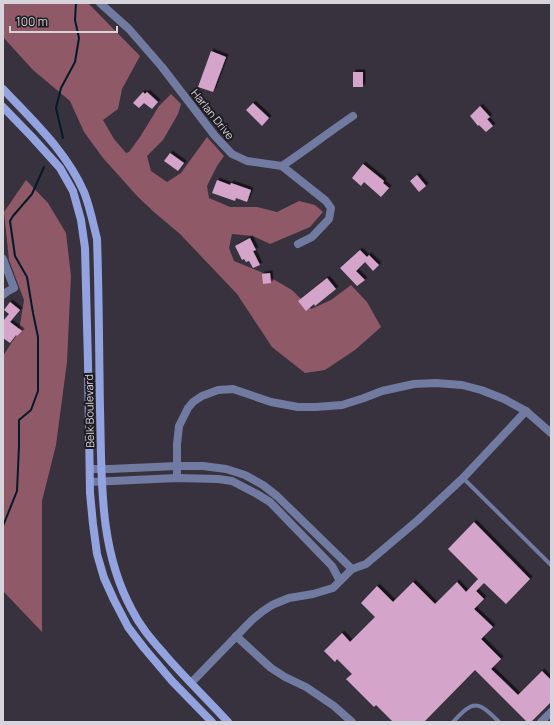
<svg xmlns="http://www.w3.org/2000/svg" width="554" height="725" font-family="Manrope,sans-serif">
<style>
.forest{fill:#905967}
.lines{fill:none;stroke-linecap:round;stroke-linejoin:round}
.stream{stroke:#031a2b;stroke-width:2}
.building{fill:#d4a4ca;filter:url(#shadow)}
.lane{stroke:#717ba2;stroke-width:4}
.street{stroke:#717ba2;stroke-width:8}
.secondary{stroke:#93a3e0;stroke-width:8}
.labels{text-anchor:middle;dominant-baseline:central;stroke-width:4;stroke-linejoin:round;paint-order:stroke}
.street-label{font-size:11px;fill:#d6d3db;stroke:#1d1b20}
</style>
<defs>
<filter id="shadow"><feDropShadow dx="2.5" dy="-2.5" stdDeviation="0" flood-color="#0009"/></filter>
</defs>
<rect width="100%" height="100%" fill="#37323d"/>
<g class="forest">
<polygon points="3,3 88,3 140,56 122,89 118,109 103,120 114,139 126,153 129,152 140,137 159,106 171,94 181,104 178,114 163,140 147,156 151,171 167,182 181,173 207,137 224,156 217,166 207,186 209,198 230,207 257,207 277,212 299,201 315,205 323,212 310,227 270,244 253,236 232,234 229,248 234,261 261,272 292,290 311,309 331,300 351,285 367,302 381,327 355,350 325,370 305,373 272,347 237,294 180,234 154,212 138,197 103,158 84,132 70,101 33,70 3,37"/>
<polygon points="26,180 48,203 66,233 71,276 67,362 56,445 42,501 42,632 3,591 3,356 19,331 24,300 9,260 4,212"/>
</g>
<g class="lines">
<g class="stream">
<polyline points="63,138 56,108 61,88 75,62 79,38 75,20 76,3"/>
<polyline points="3,526 17,491 19,446 19,420 31,410 38,391 38,337 33,313 27,277 15,256 10,221 13,216 32,194 44,167"/>
<polyline points="3,676 3,677"/>
</g>
</g>
<g class="building">
<polygon points="211,51 226,57 213,92 198,87"/>
<rect x="353" y="72" width="10" height="15"/>
<polygon points="143,92 145,94 147,92 158,102 152,109 144,103 139,108 133,103"/>
<polygon points="253,103 269,118 262,126 246,110"/>
<polygon points="480,106 490,117 487,119 493,126 486,132 479,125 478,126 470,116"/>
<polygon points="170,153 184,163 178,171 164,161"/>
<polygon points="363,164 384,181 383,183 389,188 381,197 364,182 361,186 352,178"/>
<polygon points="417,175 426,186 419,192 410,181"/>
<polygon points="217,180 230,185 231,183 251,190 247,202 236,198 235,201 212,193"/>
<polygon points="250,238 256,250 253,251 260,265 253,268 249,261 246,262 244,259 242,260 235,246"/>
<polygon points="360,250 367,257 369,255 379,265 373,271 365,262 356,271 365,280 357,286 340,268"/>
<polygon points="270,273 271,283 263,284 262,274"/>
<polygon points="327,278 336,289 315,306 314,304 306,311 298,301"/>
<polygon points="10,302 20,310 10,322 22,331 17,336 16,335 10,343 3,338 3,321 9,314 4,310"/>
<polygon points="474,522 530,579 506,604 484,583 476,591 484,599 474,609 493,627 481,639 501,659 491,669 518,695 542,671 551,680 551,702 531,722 527,722 475,670 424,722 393,722 376,705 374,707 346,679 352,674 337,659 335,662 324,651 342,633 350,642 375,617 361,603 377,586 393,602 413,582 435,604 457,582 466,592 478,579 448,549"/>
</g>
<g class="lines">
<g class="lane">
<polyline points="463,478 551,565"/>
<path d="M453,722C474,699 478,701 499,722"/>
</g>
<g class="street">
<path d="M100,3L129,29L162,67L215,136L232,154L247,161L282,166C306,150 329,132 353,116"/>
<polyline points="282,166 326,201 331,208 329,219 312,237 298,244"/>
<polyline points="3,259 14,288 8,291 3,295"/>
<polyline points="90,469 110,469 177,466 203,466 226,469 245,475 263,485 277,496 352,569"/>
<polyline points="177,478 177,444 179,426 188,408 193,402 202,396 218,390 233,389 271,402 298,407 316,407 342,405 364,398 382,391 414,384 436,383 462,385 481,390 504,399 526,411 551,433"/>
<polyline points="91,482 177,478 218,479 232,481 257,494 270,502 332,566 340,581"/>
<polyline points="236,636 271,668 285,677 306,687 334,706 352,722"/>
<polyline points="191,683 252,620 263,611 272,605 289,598 313,594 333,588 352,569 366,564 418,520 463,478 526,411"/>
<polyline points="541,722 551,712"/>
</g>
<g class="secondary">
<path d="M3,89C33,121 66,151 84,192C90,207 93,223 97,239C99,296 99,352 100,409C102,477 98,548 132,610C141,628 153,641 166,656C186,679 208,700 228,722"/>
<polyline points="3,107 32,137 60,168 73,191 81,220 85,248 88,363 90,493 93,524 97,554 104,578 114,600 128,627 144,648 172,681 212,722"/>
</g>
</g>
<g class="labels">
<g class="street-label">
<text transform="translate(213 114) rotate(51)">Harlan Drive</text>
<text transform="translate(89 411) rotate(-91)">Belk Boulevard</text>
</g>
</g>
<rect width="554" height="725" fill="none" stroke="#d6d3db" stroke-width="8"/>
<path d="M10 26v6h107v-6" fill="none" stroke="#d6d3db" stroke-width="2"/>
<text x="16" y="26" font-size="12" fill="#d6d3db" stroke="#1d1b20" stroke-width="3" paint-order="stroke">100 m</text>
</svg>
